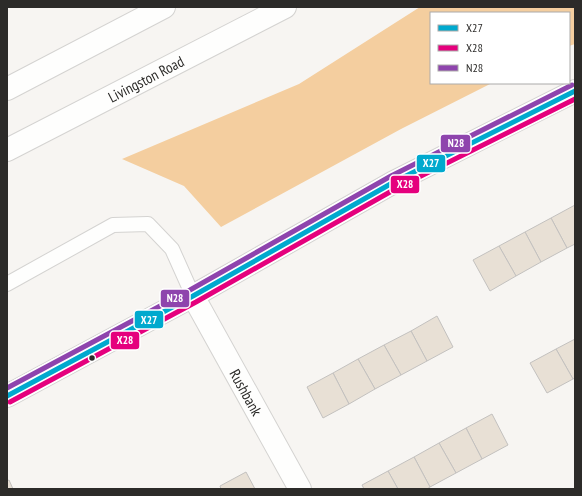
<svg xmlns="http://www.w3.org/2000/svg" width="582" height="496" font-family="'PT Sans Narrow',sans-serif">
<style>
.forest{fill:#f4ce9f}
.building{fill:#e8e0d5;stroke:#c3c1bf}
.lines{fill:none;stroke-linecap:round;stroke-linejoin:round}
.lane-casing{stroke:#d4d3d1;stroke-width:16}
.street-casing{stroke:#d4d3d1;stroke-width:24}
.secondary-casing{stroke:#d4d3d1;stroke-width:24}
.primary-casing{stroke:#d4d3d1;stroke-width:24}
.lane{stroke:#fefefd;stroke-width:14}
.street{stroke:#fefefd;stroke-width:22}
.secondary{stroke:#fefefd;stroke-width:22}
.primary{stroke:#fefefd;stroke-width:22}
.bus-1-casing{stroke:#fff;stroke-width:8}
.bus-2-casing{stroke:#fff;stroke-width:8}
.bus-3-casing{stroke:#fff;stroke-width:8}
.bus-1{stroke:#00a9ce;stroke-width:5}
.bus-2{stroke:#e5007d;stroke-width:5}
.bus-3{stroke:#8e44ad;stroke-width:5}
.bus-dot{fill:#2c2b29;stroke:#fff;stroke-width:1.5}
.labels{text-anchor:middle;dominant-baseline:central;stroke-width:4;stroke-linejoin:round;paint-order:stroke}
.street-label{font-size:15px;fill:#2c2b29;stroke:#fff}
.line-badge{stroke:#fff;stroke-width:1.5}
.badge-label{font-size:11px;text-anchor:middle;font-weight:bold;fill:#fff}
</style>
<rect width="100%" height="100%" fill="#f7f5f2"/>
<polygon class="forest" points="420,7 575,7 575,44 569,46 569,13 431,13 431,83 492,83 401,129 221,227 184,186 122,159 299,84"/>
<g class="building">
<polygon points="575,205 575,244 567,248 551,218"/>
<polygon points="551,218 567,248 541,262 525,232"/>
<polygon points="525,232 541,262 516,276 499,246"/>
<polygon points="499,246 516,276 490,291 473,260"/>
<polygon points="437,316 453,347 427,361 411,331"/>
<polygon points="411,331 427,361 401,375 384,345"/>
<polygon points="575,339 575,378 573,379 556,349"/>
<polygon points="384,345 401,375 375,389 358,359"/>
<polygon points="556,349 573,379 547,393 530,363"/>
<polygon points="358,359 375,389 349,404 333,373"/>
<polygon points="333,373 349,404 323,418 307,387"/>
<polygon points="492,414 508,445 482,459 466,428"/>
<polygon points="466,428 482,459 456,473 439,443"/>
<polygon points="439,443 456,473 430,487 414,457"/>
<polygon points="414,457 430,487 427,489 398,489 388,471"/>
<polygon points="388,471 398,489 364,489 362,485"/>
<polygon points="246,472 255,489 221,489 220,486"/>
<polygon points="9,480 13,489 7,489 7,481"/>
</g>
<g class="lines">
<defs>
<polyline id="lane" points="7,284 113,225 148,224 172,249 193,296"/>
<g id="street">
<path id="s1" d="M193,296L300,489"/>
</g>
<polyline id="secondary" points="7,396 193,296 394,182 575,91"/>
<g id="primary">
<polyline points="7,89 164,7"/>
<path id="s2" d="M7,150L285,7"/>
</g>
</defs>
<use href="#lane" class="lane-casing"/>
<use href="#street" class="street-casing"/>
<use href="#secondary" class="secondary-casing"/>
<use href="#primary" class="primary-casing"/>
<use href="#lane" class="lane"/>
<use href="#street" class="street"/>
<use href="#secondary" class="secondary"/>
<use href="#primary" class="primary"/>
<defs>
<polyline id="bus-1" points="7,396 193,296 394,182 575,91"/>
<polyline id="bus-2" points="10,402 196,302 397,188 575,99"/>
<polyline id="bus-3" points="7,388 190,290 391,176 572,85"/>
</defs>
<use href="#bus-1" class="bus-1-casing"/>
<use href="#bus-2" class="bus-2-casing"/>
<use href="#bus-3" class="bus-3-casing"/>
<use href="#bus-1" class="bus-1"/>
<use href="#bus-2" class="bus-2"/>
<use href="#bus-3" class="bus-3"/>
</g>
<circle class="bus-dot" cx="92" cy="358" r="3.5"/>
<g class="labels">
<g class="street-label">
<text stroke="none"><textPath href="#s2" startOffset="156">Livingston Road</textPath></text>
<text stroke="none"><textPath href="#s1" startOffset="110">Rushbank</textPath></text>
</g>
</g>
<g class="line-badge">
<rect x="440" y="134" width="31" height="19" rx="4" fill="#8e44ad"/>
<rect x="416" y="154" width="30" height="19" rx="4" fill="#00a9ce"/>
<rect x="390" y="175" width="30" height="19" rx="4" fill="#e5007d"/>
<rect x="160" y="289" width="30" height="19" rx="4" fill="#8e44ad"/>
<rect x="134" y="310" width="30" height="19" rx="4" fill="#00a9ce"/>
<rect x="110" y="331" width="30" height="19" rx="4" fill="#e5007d"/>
</g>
<g class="badge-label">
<text x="456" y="147">N28</text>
<text x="431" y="167">X27</text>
<text x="405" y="188">X28</text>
<text x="175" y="302">N28</text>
<text x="149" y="324">X27</text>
<text x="125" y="344">X28</text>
</g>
<rect width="582" height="496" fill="none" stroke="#2c2b29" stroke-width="16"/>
<rect x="430" y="12" width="140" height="72" fill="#ffffff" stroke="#abaaa9"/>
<rect x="438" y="25" width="20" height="6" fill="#00a9ce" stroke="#abaaa9"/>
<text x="466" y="32" font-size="12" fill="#2c2b29">X27</text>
<rect x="438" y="45" width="20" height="6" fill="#e5007d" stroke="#abaaa9"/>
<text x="466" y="52" font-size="12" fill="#2c2b29">X28</text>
<rect x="438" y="65" width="20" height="6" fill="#8e44ad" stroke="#abaaa9"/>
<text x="466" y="72" font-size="12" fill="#2c2b29">N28</text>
</svg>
